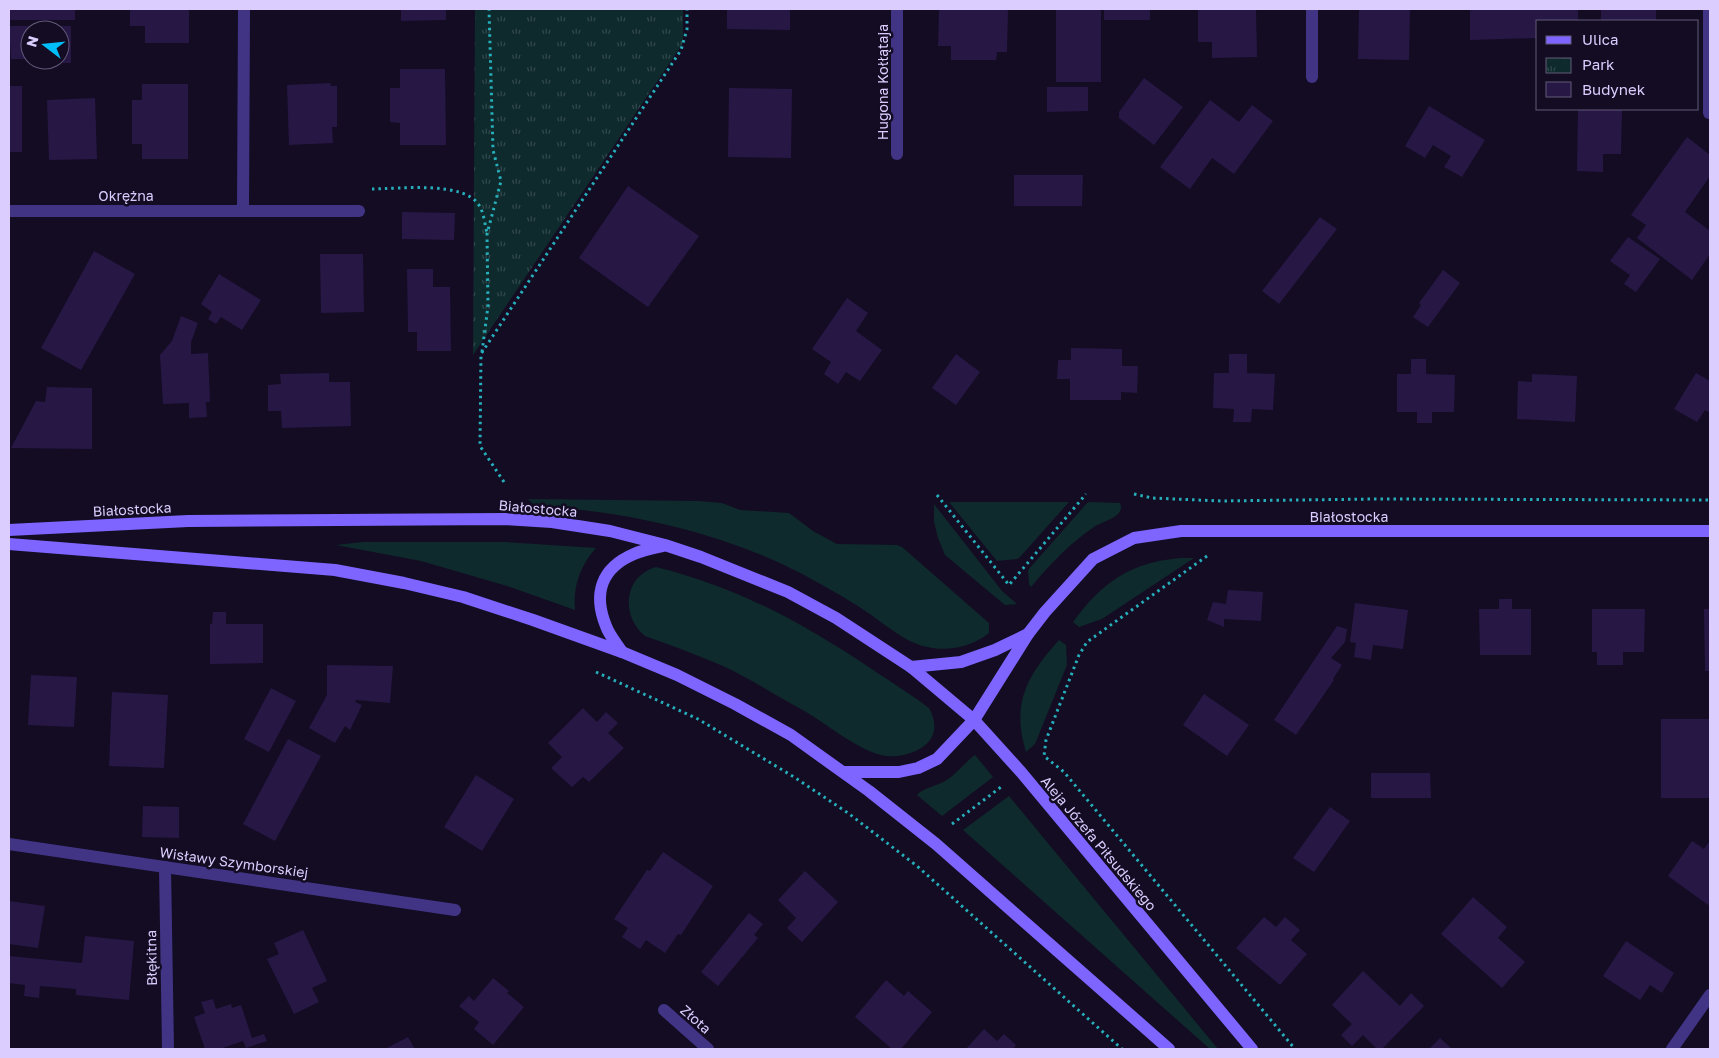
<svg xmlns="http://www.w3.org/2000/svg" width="1719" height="1058" font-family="'Golos Text',sans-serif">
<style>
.green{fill:#0f2a2d}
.park{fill:url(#park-tufts)}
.building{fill:#271745}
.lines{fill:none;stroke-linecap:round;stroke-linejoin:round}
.path{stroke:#26afbb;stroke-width:3;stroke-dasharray:2.5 4;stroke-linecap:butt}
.street{stroke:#423485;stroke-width:12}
.secondary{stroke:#7e65ff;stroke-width:12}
.labels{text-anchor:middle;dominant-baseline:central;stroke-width:5;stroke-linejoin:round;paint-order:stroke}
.street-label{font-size:14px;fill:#dbceff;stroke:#130c23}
</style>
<defs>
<pattern id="park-tufts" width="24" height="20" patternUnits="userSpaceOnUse" patternTransform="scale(1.25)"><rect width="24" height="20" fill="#0f2a2d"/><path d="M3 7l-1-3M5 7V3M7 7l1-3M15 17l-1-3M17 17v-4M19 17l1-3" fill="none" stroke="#31484c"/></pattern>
</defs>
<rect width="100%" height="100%" fill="#130c23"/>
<g class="green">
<path d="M528,499L699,501L722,503L740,510L789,513L813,531L837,544L897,545L902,547L989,623V633C967,651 934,654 908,640C891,631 877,618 861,608C836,592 809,577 782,564C719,535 651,518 582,510C572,509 562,508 552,507C547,507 541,508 537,506C533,505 531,502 528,499Z"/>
<polygon points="949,502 1069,502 1020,557 1017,559 997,561"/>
<path d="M1088,502L1120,503C1126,517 1103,521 1094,527C1070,543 1050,564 1031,587L1029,584L1028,570Z"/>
<polygon points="934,504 1002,591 1017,604 1005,605 945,555 938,538 934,522"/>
<path d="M363,542H505L596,548C580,566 573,586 575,610L507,586L421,561L336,545Z"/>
<path d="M1181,558H1194L1102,619L1079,627L1073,622C1102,582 1131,562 1181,558Z"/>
<path d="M656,567C740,588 805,624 876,672C894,684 912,695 929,708C935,719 937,730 930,740C920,753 897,759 881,755C857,749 828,725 806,712C778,697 751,679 723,666C697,655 671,645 645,636C620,616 624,576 656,567Z"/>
<path d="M1059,640L1066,645L1067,665L1035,744L1026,752C1011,703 1027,676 1059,640Z"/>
<path d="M975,755L993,777L942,816L917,795C923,788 937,786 945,781C957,774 964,763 975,755Z"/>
<polygon points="1009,796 1218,1049 1210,1049 963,830"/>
</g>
<polygon class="park" points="475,9 683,9 683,43 473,355"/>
<g class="building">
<rect x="9" y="9" width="66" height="11"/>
<polygon points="130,9 189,9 189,43 145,43 145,26 130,26"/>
<polygon points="401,9 446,9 446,20 401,21"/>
<polygon points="727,9 790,9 790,30 727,29"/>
<polygon points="939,9 1008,9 1007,52 997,52 996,60 951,60 951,46 938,46"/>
<rect x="1056" y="9" width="45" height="73"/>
<rect x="1104" y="9" width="46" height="11"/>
<polygon points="1198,9 1256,9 1257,57 1212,58 1212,42 1198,42"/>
<polygon points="1359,9 1410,9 1409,60 1358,59"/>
<polygon points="1470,9 1578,9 1578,21 1538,21 1538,38 1470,40"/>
<rect x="1601" y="9" width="55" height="12"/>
<polygon points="9,26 71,26 71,63 46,63 46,60 60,60 60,30 30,30 30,59 11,59"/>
<polygon points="400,69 445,69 446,145 400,145 400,123 390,122 390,88 400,88"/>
<polygon points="1144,78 1183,107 1154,145 1119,118 1119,112"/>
<polygon points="330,83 331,86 337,86 337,127 332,127 333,143 289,145 287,85"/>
<polygon points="142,84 188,84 188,159 142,159 142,144 132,144 132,100 142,100"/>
<rect x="9" y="86" width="13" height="66"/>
<polygon points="1047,87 1088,87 1088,111 1047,112"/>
<polygon points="729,88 792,89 791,158 728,157"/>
<polygon points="95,98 97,159 49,160 47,100"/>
<polygon points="1210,100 1239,122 1252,105 1273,121 1234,174 1212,158 1190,189 1160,167"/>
<polygon points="1429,106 1485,140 1462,177 1444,167 1451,156 1433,145 1425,158 1405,146"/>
<polygon points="1578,109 1622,109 1621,154 1603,154 1603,172 1577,171"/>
<polygon points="1687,137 1710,155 1710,176 1685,212 1710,231 1710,254 1692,280 1637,238 1646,225 1631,215"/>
<polygon points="1014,175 1083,175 1082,206 1014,206"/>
<polygon points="628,186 699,236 648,307 579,258"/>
<polygon points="402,212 455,213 454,240 402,239"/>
<polygon points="1320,217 1337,229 1279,304 1262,291"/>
<polygon points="1628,237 1660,259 1636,292 1624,284 1630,275 1610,261"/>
<polygon points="94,251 135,274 81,370 41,348"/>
<polygon points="320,254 363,254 364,312 321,313"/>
<polygon points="407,269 433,269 433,287 450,287 451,351 417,351 417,332 408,332"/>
<polygon points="1443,270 1460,283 1428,327 1413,317 1421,305 1419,303"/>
<polygon points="219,274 261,300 242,330 221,317 216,324 208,319 212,312 201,304"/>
<polygon points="847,298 868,313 856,331 882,350 860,381 846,372 838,384 824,374 831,362 812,349"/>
<polygon points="181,316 198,323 191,342 191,354 208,353 210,402 206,402 207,417 189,418 189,403 163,404 160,355 172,341"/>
<polygon points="1071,348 1122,349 1122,366 1138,366 1137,393 1121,392 1121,400 1070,400 1070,379 1057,379 1058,360 1071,360"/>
<polygon points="956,354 980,372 956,405 932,388"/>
<polygon points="1229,354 1247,354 1247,373 1275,374 1273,410 1252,409 1251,422 1233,422 1234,409 1213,408 1214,373 1229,373"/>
<polygon points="1411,359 1426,359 1426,374 1455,375 1454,412 1432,412 1432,423 1417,423 1417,412 1397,412 1397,374 1411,374"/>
<polygon points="329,373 329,382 350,382 351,426 282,428 281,411 268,411 268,385 281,384 280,374"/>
<polygon points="1696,373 1710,381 1710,413 1705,410 1697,422 1674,409"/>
<polygon points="1532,374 1577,376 1575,422 1517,419 1518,381 1532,382"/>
<polygon points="47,387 92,388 92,449 11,448 36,401 45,402"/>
<polygon points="1228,590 1263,592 1261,621 1224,619 1224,627 1207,620 1213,602 1226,604"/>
<polygon points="1499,599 1512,599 1512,609 1531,609 1531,655 1480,655 1479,609 1499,609"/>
<polygon points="1355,603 1408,610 1403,649 1373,645 1371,660 1354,657 1356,643 1350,642"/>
<polygon points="1592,609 1645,609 1644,652 1623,652 1623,665 1597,665 1597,652 1592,652"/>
<polygon points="1704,609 1710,609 1710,671 1705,671"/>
<polygon points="213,612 226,612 226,624 263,624 263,663 210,664 210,624 212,624"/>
<polygon points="1337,626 1347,629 1345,642 1331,658 1342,665 1333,679 1334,680 1296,735 1274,720"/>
<polygon points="327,665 393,666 390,703 356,700 355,702 362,705 350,730 345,726 335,743 309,728 327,695"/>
<polygon points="31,675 77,677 74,727 28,725"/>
<polygon points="271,688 296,701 269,752 244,739"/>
<polygon points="112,692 168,695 164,768 109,766"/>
<polygon points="1204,694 1249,725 1227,756 1183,725"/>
<polygon points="583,708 597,722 606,712 618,723 608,733 624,748 589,782 583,777 572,787 551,768 562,757 548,743"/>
<rect x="1661" y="719" width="48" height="79"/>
<polygon points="288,739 321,756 275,841 243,824"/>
<polygon points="1371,773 1430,773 1431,798 1371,798"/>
<polygon points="476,775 514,799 482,851 444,827"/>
<polygon points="143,806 179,807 179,838 142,837"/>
<polygon points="1330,807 1350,821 1314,872 1293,858"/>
<polygon points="1692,841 1704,849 1708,843 1710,844 1710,902 1708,905 1668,876"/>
<polygon points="663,852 713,886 681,935 678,934 665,953 646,940 640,949 622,937 628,928 614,919 647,870 650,871"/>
<polygon points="805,871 838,902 802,942 787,928 796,918 778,900"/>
<polygon points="1473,897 1507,927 1498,938 1525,962 1502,988 1441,934"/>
<polygon points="9,901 45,906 38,948 9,944"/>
<polygon points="749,913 763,924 754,935 758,938 718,986 701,972"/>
<polygon points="1264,917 1276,927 1285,917 1300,930 1291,940 1307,954 1280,985 1236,948"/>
<polygon points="303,930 327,981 312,988 319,1002 294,1014 267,959 279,954 274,943"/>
<polygon points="85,936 134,941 129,1000 76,995 76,989 40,986 39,998 24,996 25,985 9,983 9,956 82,963"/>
<polygon points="1626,941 1674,973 1662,993 1650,985 1640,1000 1603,976"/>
<polygon points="1363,971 1400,1006 1411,993 1424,1006 1382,1049 1377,1049 1363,1035 1352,1046 1341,1035 1352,1024 1332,1005"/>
<polygon points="493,978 509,991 507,993 524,1007 493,1045 474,1029 479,1022 459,1006 469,996 474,1001"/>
<polygon points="886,980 904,996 908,991 932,1012 901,1049 892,1049 855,1017"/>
<polygon points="213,999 216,1009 231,1004 232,1008 241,1005 252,1038 264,1034 267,1041 246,1048 243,1041 220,1049 205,1049 194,1017 205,1013 201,1002"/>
<polygon points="984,1029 997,1041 1004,1034 1016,1045 1013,1049 966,1049"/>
<polygon points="408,1037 415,1049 385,1049"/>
<polygon points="1440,1038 1452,1049 1429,1049"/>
</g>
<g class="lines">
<g class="path">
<path d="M372,189C398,189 467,180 480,207C484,214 485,225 487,233"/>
<polyline points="482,352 488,306 487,234 501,181 493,150 489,9"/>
<polyline points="504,482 480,446 481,354 681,50 687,29 687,9"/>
<polyline points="1134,494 1152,498 1221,501 1373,499 1710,500"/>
<polyline points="937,495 1009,585 1086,494"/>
<polyline points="1207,556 1087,642 1079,655 1046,740 1044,756 1064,772 1295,1049"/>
<polyline points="596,672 698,719 794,777 848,813 917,866 1122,1049"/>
<polyline points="952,824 1001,787"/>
</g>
<g class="street">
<polyline points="1312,9 1312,77"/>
<polyline points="1709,9 1709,113"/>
<polyline points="897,154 897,9"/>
<polyline points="243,210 244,9"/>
<polyline points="9,211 359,211"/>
<polyline points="9,844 455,910"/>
<polyline points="165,867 168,1049"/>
<polyline points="664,1010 708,1049"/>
<polyline points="1672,1049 1710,995"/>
</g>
<g class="secondary">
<polyline points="9,530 188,521 505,519 552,522 610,531 665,545 701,557 788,592 836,618 911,667 974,720 1021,772 1252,1049"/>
<polyline points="9,544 335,570 404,583 463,597 533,620 622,652 677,675 735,704 791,735 869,791 936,844 1169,1049"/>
<path d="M622,652C617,644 609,635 606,626C593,594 601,568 634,554C643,550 654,548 663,546"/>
<polyline points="911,667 961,662 995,650 1028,634"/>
<polyline points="844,772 899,772 918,768 937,759 974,720 1028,634 1045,612 1093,559 1134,538 1181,531 1710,531"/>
</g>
</g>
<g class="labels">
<g class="street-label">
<text transform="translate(882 82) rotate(-90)">Hugona Kołłątaja</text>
<text x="126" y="195">Okrężna</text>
<text transform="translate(538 508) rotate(5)">Białostocka</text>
<text transform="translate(132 509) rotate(-3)">Białostocka</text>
<text x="1349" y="516">Białostocka</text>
<text transform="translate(1099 843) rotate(50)">Aleja Józefa Piłsudskiego</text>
<text transform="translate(234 862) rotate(8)">Wisławy Szymborskiej</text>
<text transform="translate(151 958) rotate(-91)">Błękitna</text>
<text transform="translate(696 1019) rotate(41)">Złota</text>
</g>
</g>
<rect width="1719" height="1058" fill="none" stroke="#dbceff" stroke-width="20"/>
<rect x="1536" y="20" width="162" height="90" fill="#130c23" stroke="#635a7b"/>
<rect x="1546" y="36" width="25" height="8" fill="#7e65ff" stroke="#635a7b"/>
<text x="1582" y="45" font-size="15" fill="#dbceff">Ulica</text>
<rect x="1546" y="58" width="25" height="15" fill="url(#park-tufts)" stroke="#635a7b"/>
<text x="1582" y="70" font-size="15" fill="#dbceff">Park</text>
<rect x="1546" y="82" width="25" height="15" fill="#271745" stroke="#635a7b"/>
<text x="1582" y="95" font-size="15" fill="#dbceff">Budynek</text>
<g transform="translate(45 45) rotate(286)"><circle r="24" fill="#130c23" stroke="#635a7b"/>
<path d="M0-4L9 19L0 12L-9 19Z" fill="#00bef9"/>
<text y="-8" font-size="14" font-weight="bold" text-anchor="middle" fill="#dbceff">N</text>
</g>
</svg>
